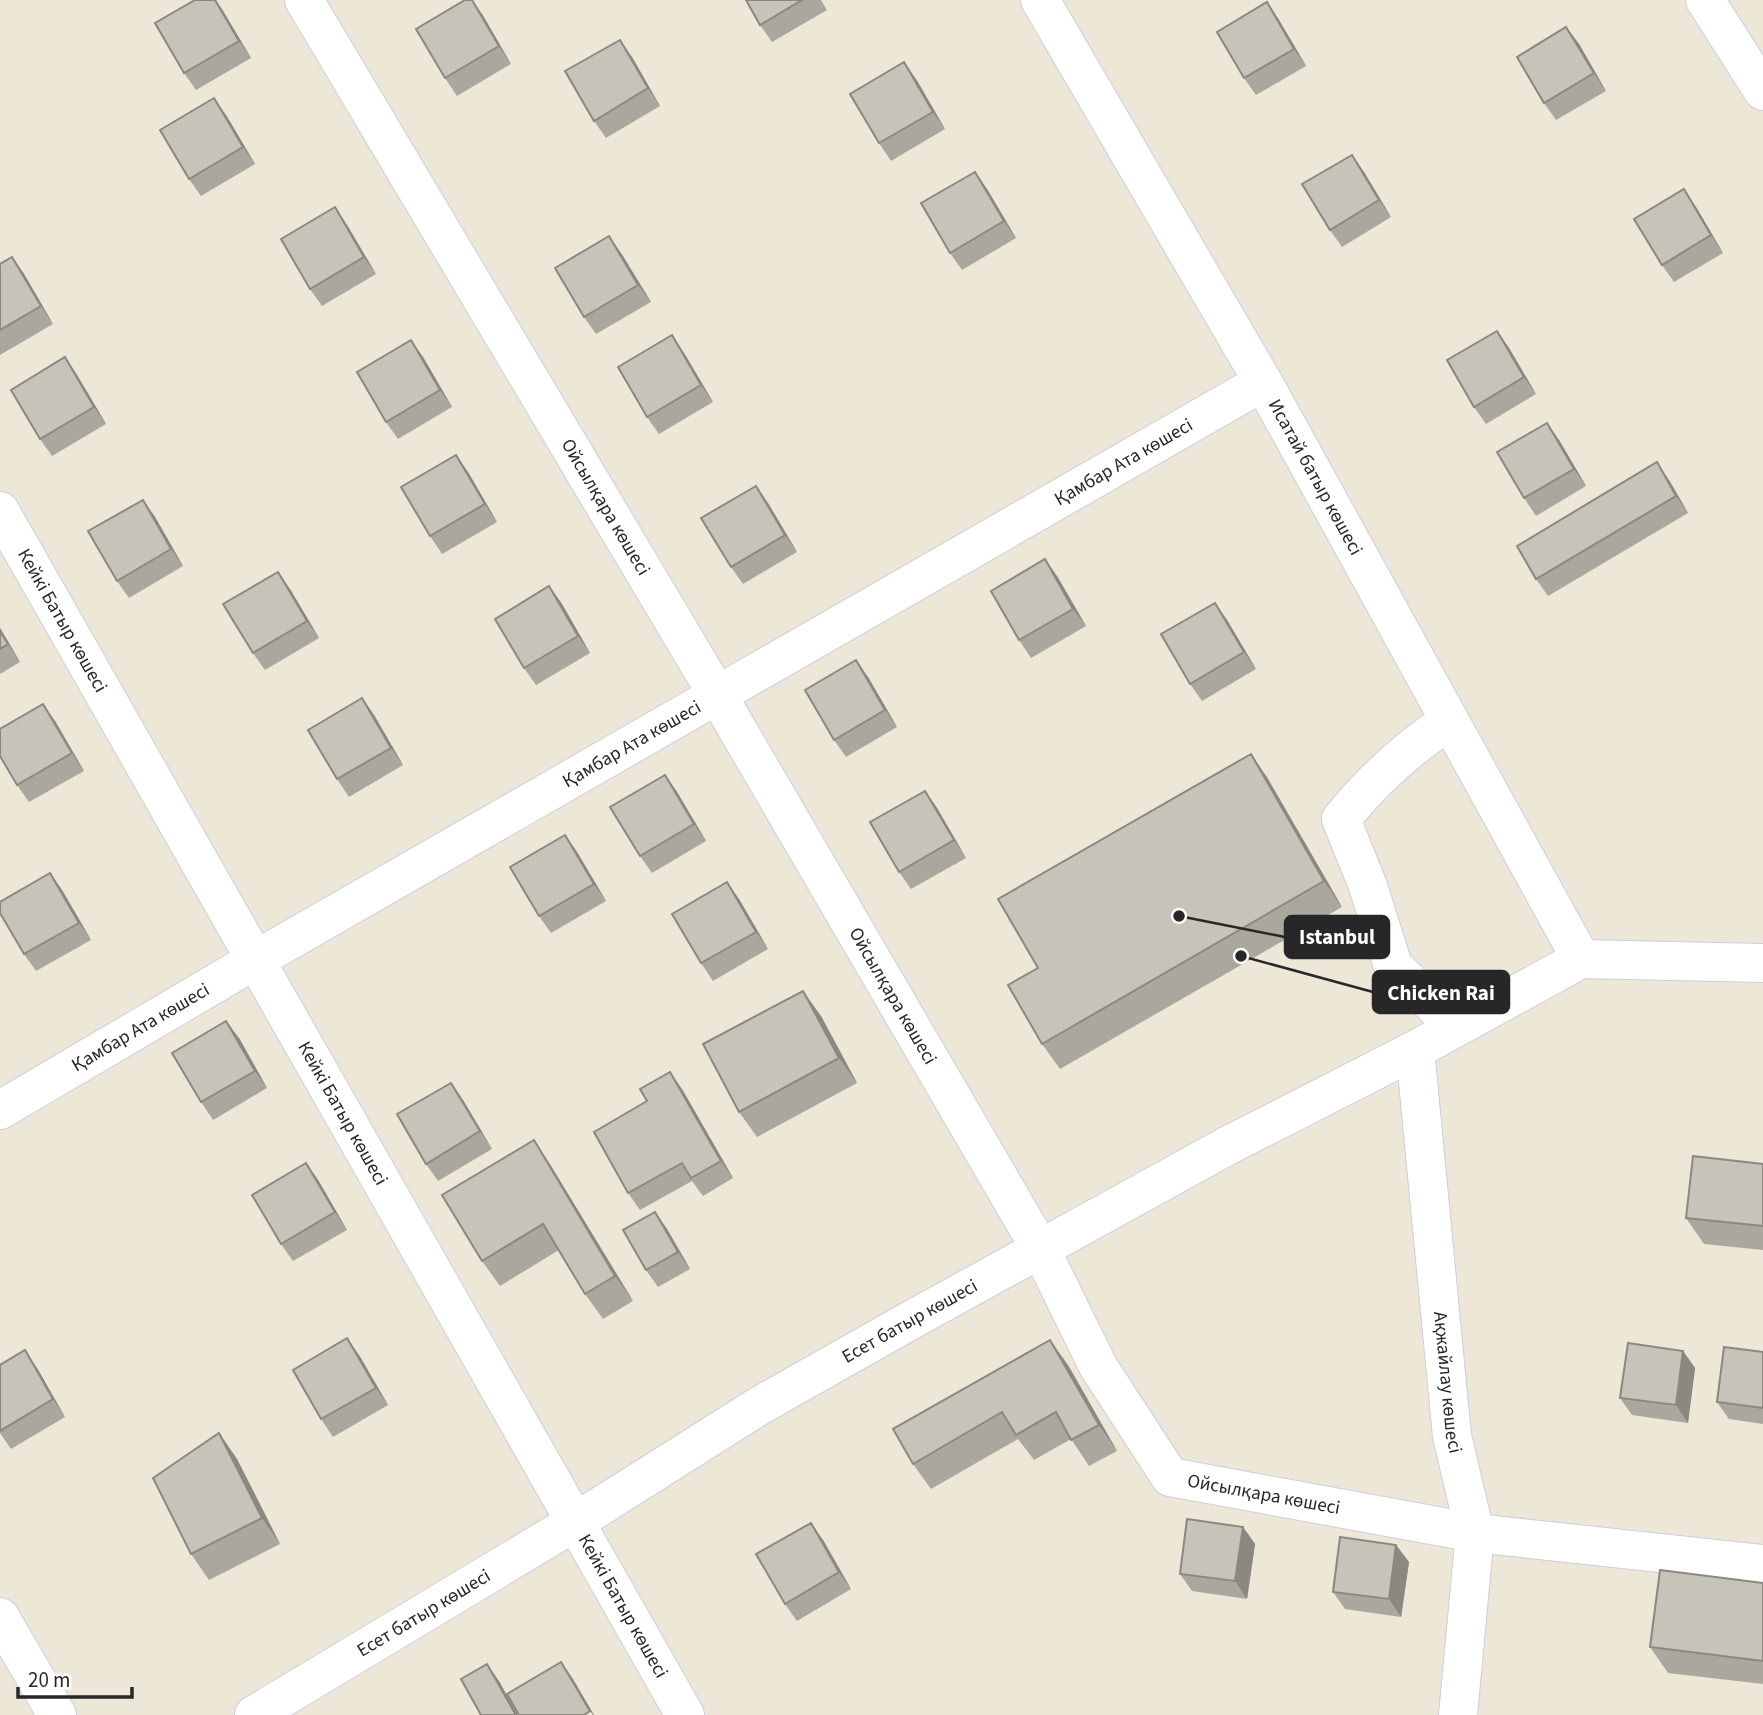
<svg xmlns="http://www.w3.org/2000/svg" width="1763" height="1715" font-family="'Source Sans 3',sans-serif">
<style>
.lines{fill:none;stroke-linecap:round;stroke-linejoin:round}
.minor-casing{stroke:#cdcde2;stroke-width:40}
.minor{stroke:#fff;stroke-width:38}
.wall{fill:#aaa89e}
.shaded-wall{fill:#8b8881}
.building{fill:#c6c3b8;stroke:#8b8881;stroke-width:2}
.labels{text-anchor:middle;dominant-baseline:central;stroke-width:6;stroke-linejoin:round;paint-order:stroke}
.street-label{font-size:19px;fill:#272727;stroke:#fff}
.leader{fill:none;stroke:#272727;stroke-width:2.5}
.callout-dot{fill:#272727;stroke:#fff;stroke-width:2.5}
.callout{fill:#272727;stroke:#272727;stroke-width:2.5}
.callout-label{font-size:21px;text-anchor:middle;font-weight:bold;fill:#fff}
</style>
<rect width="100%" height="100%" fill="#ece7d7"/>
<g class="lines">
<defs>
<g id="minor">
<path id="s1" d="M304,0L718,696L1041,1250L1098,1366L1170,1477L1475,1533L1763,1564"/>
<path id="s2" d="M1040,0L1263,382L1581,959"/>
<polyline points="1705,0 1763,91"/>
<path id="s3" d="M0,511L685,1715"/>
<path d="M1448,722C1406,749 1373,780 1341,819L1368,886L1393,966L1455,1026"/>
<path id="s4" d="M1415,1050L1452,1436L1475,1533L1458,1715"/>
<path id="s5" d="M0,1110L257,959L1263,382"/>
<polyline points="0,1617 57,1715"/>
<path id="s6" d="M254,1715L577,1521L759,1406L904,1324L1227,1146L1415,1050L1581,959L1763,963"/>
</g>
</defs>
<use href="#minor" class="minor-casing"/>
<use href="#minor" class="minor"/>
</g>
<g class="wall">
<polygon points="195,0 216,0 251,58 196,90 184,73"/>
<polygon points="746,0 821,0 827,10 772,42 760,25"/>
<polygon points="1267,2 1279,20 1306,66 1256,95 1244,78"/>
<polygon points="482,14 511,64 457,96 445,78"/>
<polygon points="1566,27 1579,44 1606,91 1556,120 1544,103"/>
<polygon points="632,57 660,106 606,138 594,121"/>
<polygon points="916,79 945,129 891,161 879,143"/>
<polygon points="226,115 255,164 201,196 189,179"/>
<polygon points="975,172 987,189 1016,238 962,270 950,253"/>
<polygon points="1364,172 1391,217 1342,247 1330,230"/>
<polygon points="1696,207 1723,253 1674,282 1662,265"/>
<polygon points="347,225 376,274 322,306 310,289"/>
<polygon points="621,253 651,302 596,334 584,317"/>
<polygon points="12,257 24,274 53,324 0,355 0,264"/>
<polygon points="1497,331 1509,348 1536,394 1486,424 1474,407"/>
<polygon points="684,353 713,402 659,434 647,417"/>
<polygon points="65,357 77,375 106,424 52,456 40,439"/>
<polygon points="423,357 452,407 398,439 386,422"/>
<polygon points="1547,423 1559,440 1586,486 1536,516 1524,498"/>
<polygon points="468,472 497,522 442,554 430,536"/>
<polygon points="1669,480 1688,513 1548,596 1536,579"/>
<polygon points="143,500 155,517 183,566 129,598 117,581"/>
<polygon points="768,503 797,552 743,584 731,567"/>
<polygon points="1057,576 1086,626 1031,658 1019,640"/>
<polygon points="549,586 562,604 590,653 536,685 524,668"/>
<polygon points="290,589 319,638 265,670 253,653"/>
<polygon points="1215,603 1227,620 1256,669 1202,701 1190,684"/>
<polygon points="0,628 20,662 0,674"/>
<polygon points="868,677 897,727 846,757 834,740"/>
<polygon points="362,698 374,715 403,765 349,797 337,779"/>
<polygon points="55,721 84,771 29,802 17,785"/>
<polygon points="1251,754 1268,779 1342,907 1060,1069 1042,1044 1038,968"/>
<polygon points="665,775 677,792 706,841 652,873 640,856"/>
<polygon points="925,791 937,808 966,858 911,889 899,872"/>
<polygon points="565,835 577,852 606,901 551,933 539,916"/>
<polygon points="50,873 62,890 91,940 36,971 24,954"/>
<polygon points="739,899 768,949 713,981 701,963"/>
<polygon points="821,1016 857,1083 757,1137 739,1112"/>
<polygon points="239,1038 267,1088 213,1120 201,1102"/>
<polygon points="682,1089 733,1178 703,1196 692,1181 640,1210 628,1193"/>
<polygon points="463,1100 492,1149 438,1181 426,1164"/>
<polygon points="534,1140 551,1166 633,1301 603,1319 585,1294 559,1250 500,1286 482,1261"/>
<polygon points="306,1163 318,1180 347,1230 293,1261 281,1244"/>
<polygon points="1763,1164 1763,1250 1704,1244 1686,1218"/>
<polygon points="655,1212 667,1229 690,1269 658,1287 646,1270"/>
<polygon points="1683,1351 1695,1368 1688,1423 1632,1415 1620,1398"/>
<polygon points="1763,1352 1763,1424 1729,1419 1717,1402"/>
<polygon points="359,1355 388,1405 333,1437 321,1419"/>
<polygon points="0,1365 37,1368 65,1417 11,1449 0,1433"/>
<polygon points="1068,1365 1117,1451 1089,1466 1071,1439 1034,1460 1018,1439 931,1489 913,1464"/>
<polygon points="219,1433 237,1459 280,1544 209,1580 191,1554"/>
<polygon points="1243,1527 1255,1544 1247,1599 1192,1591 1180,1574"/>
<polygon points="823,1540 851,1589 797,1621 785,1604"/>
<polygon points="1396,1545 1409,1562 1401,1617 1345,1609 1333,1592"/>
<polygon points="1763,1583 1763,1684 1668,1673 1650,1647"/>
</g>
<g class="shaded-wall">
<polygon points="215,0 222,9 251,58 239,41"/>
<polygon points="472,0 482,14 511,64 499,46"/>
<polygon points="1267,2 1279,20 1306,66 1294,49"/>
<polygon points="1566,27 1579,44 1606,91 1594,73"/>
<polygon points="620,40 632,57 660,106 648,88"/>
<polygon points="904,62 916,79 945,129 933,112"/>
<polygon points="214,98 226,115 255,164 243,147"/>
<polygon points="1352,155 1364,172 1391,217 1379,200"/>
<polygon points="975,172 987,189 1016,238 1004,221"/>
<polygon points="1684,189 1696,207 1723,253 1711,235"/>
<polygon points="335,207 347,225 376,274 364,257"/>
<polygon points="609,236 621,253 651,302 638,285"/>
<polygon points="12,257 24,274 53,324 41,306"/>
<polygon points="1497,331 1509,348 1536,394 1524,377"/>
<polygon points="672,335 684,353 713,402 701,385"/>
<polygon points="411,340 423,357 452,407 440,390"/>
<polygon points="65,357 77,375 106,424 94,407"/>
<polygon points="1547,423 1559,440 1586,486 1574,469"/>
<polygon points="456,455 468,472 497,522 485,504"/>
<polygon points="1657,462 1669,480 1688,513 1676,496"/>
<polygon points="756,486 768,503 797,552 785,535"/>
<polygon points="143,500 155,517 183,566 171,549"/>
<polygon points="1045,559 1057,576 1086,626 1073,609"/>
<polygon points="278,572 290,589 319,638 307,621"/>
<polygon points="549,586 562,604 590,653 578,636"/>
<polygon points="1215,603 1227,620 1256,669 1244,652"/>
<polygon points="0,628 20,662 8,644 0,631"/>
<polygon points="856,660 868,677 897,727 885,710"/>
<polygon points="362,698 374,715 403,765 391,748"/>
<polygon points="43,704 55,721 84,771 72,753"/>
<polygon points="1251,754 1268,779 1342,907 1324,881"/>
<polygon points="665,775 677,792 706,841 694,824"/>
<polygon points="925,791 937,808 966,858 954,840"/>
<polygon points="565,835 577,852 606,901 594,884"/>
<polygon points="50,873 62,890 91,940 79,923"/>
<polygon points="727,882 739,899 768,949 756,932"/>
<polygon points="803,991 821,1016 857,1083 839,1058"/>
<polygon points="226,1021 239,1038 267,1088 255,1071"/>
<polygon points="670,1072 682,1089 733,1178 721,1161"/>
<polygon points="451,1083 463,1100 492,1149 480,1131"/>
<polygon points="534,1140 551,1166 633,1301 615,1276"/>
<polygon points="306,1163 318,1180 347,1230 335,1212"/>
<polygon points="655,1212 667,1229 690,1269 678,1252"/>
<polygon points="347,1338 359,1355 388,1405 376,1388"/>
<polygon points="1050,1340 1068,1365 1117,1451 1099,1425"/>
<polygon points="25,1350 37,1368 65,1417 53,1399"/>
<polygon points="1683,1351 1695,1368 1688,1423 1676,1405"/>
<polygon points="219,1433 237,1459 280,1544 262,1518"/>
<polygon points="811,1523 823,1540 851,1589 839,1572"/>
<polygon points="1243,1527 1255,1544 1247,1599 1235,1581"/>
<polygon points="1396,1545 1409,1562 1401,1617 1389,1599"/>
<polygon points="561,1662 573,1679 594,1715 593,1715 590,1711"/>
<polygon points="487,1664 499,1681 518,1715 516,1715"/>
</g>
<g class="building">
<polygon points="195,0 215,0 239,41 184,73 155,23"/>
<polygon points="465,0 472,0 499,46 445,78 416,29"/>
<polygon points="746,0 802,0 760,25"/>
<polygon points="1267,2 1294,49 1244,78 1217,32"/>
<polygon points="1566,27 1594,73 1544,103 1517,57"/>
<polygon points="620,40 648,88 594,121 565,71"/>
<polygon points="904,62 933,112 879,143 850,94"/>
<polygon points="214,98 243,147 189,179 160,130"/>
<polygon points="1352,155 1379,200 1330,230 1302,184"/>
<polygon points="975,172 1004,221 950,253 921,203"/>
<polygon points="1684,189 1711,235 1662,265 1634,219"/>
<polygon points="335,207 364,257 310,289 281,239"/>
<polygon points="609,236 638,285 584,317 555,268"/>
<polygon points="12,257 41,306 0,330 0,264"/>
<polygon points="1497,331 1524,377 1474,407 1447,360"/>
<polygon points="672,335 701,385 647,417 618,367"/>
<polygon points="411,340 440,390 386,422 357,372"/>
<polygon points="65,357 94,407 40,439 11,390"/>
<polygon points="1547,423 1574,469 1524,498 1497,452"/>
<polygon points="456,455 485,504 430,536 401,487"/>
<polygon points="1657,462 1676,496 1536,579 1517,546"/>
<polygon points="756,486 785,535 731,567 701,518"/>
<polygon points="143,500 171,549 117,581 88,531"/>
<polygon points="1045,559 1073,609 1019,640 991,591"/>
<polygon points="278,572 307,621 253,653 223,604"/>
<polygon points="549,586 578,636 524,668 495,619"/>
<polygon points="1215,603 1244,652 1190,684 1161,634"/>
<polygon points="0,631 8,644 0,649"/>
<polygon points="856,660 885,710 834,740 805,690"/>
<polygon points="362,698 391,748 337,779 308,730"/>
<polygon points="43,704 72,753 17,785 0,756 0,729"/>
<polygon points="1251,754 1324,881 1042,1044 1008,985 1038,968 998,899"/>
<polygon points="665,775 694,824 640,856 610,807"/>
<polygon points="925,791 954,840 899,872 870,822"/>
<polygon points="565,835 594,884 539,916 510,867"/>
<polygon points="50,873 79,923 24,954 0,913 0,902"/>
<polygon points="727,882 756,932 701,963 672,914"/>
<polygon points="803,991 839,1058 739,1112 703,1044"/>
<polygon points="226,1021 255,1071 201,1102 172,1053"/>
<polygon points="670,1072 721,1161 691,1178 682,1163 628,1193 594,1132 647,1101 640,1089"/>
<polygon points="451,1083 480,1131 426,1164 397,1114"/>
<polygon points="534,1140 615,1276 585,1294 543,1224 482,1261 442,1195"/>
<polygon points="1693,1156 1763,1164 1763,1226 1686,1218"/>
<polygon points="306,1163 335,1212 281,1244 252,1195"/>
<polygon points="655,1212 678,1252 646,1270 623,1230"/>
<polygon points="347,1338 376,1388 321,1419 293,1370"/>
<polygon points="1050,1340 1099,1425 1071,1440 1056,1412 1016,1435 1002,1412 913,1464 893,1429"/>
<polygon points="1628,1343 1683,1351 1676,1405 1620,1398"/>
<polygon points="1724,1347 1763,1352 1763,1408 1717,1402"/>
<polygon points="25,1350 53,1399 0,1431 0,1365"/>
<polygon points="219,1433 262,1518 191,1554 153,1478"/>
<polygon points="1187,1519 1243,1527 1235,1581 1180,1574"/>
<polygon points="811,1523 839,1572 785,1604 756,1554"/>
<polygon points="1340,1537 1396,1545 1389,1599 1333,1592"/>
<polygon points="1660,1570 1763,1583 1763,1661 1650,1647"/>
<polygon points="561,1662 590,1711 584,1715 519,1715 507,1694"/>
<polygon points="487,1664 516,1715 481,1715 461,1679"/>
</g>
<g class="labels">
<g class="street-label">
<text stroke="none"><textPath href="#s5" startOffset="1297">Қамбар Ата көшесі</textPath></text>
<text stroke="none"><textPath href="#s2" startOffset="551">Исатай батыр көшесі</textPath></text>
<text stroke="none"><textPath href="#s1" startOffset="590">Ойсылқара көшесі</textPath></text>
<text stroke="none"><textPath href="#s3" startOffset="126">Кейкі Батыр көшесі</textPath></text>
<text stroke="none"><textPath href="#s5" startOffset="730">Қамбар Ата көшесі</textPath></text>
<text stroke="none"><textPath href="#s1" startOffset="1157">Ойсылқара көшесі</textPath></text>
<text stroke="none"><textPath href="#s5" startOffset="163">Қамбар Ата көшесі</textPath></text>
<text stroke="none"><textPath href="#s3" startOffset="693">Кейкі Батыр көшесі</textPath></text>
<text stroke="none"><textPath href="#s6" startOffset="765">Есет батыр көшесі</textPath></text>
<text stroke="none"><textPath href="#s4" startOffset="334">Ақжайлау көшесі</textPath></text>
<text stroke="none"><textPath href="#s1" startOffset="1808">Ойсылқара көшесі</textPath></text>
<text stroke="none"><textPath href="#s3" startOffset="1260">Кейкі Батыр көшесі</textPath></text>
<text stroke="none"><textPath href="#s6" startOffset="198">Есет батыр көшесі</textPath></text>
</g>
</g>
<path class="leader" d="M1179 916L1285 937M1241 956L1373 992"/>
<g class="callout-dot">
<circle cx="1179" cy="916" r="7"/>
<circle cx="1241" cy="956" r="7"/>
</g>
<g class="callout">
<rect x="1285" y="916" width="104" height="42" rx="7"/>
<rect x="1373" y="971" width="136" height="42" rx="7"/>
</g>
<g class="callout-label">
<text x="1337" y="944">Istanbul</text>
<text x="1441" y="1000">Chicken Rai</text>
</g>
<path d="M18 1687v10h114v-10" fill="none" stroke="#272727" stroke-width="3.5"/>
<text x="28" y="1687" font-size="21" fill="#272727" stroke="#ffffff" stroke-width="5" paint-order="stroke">20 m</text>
</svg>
